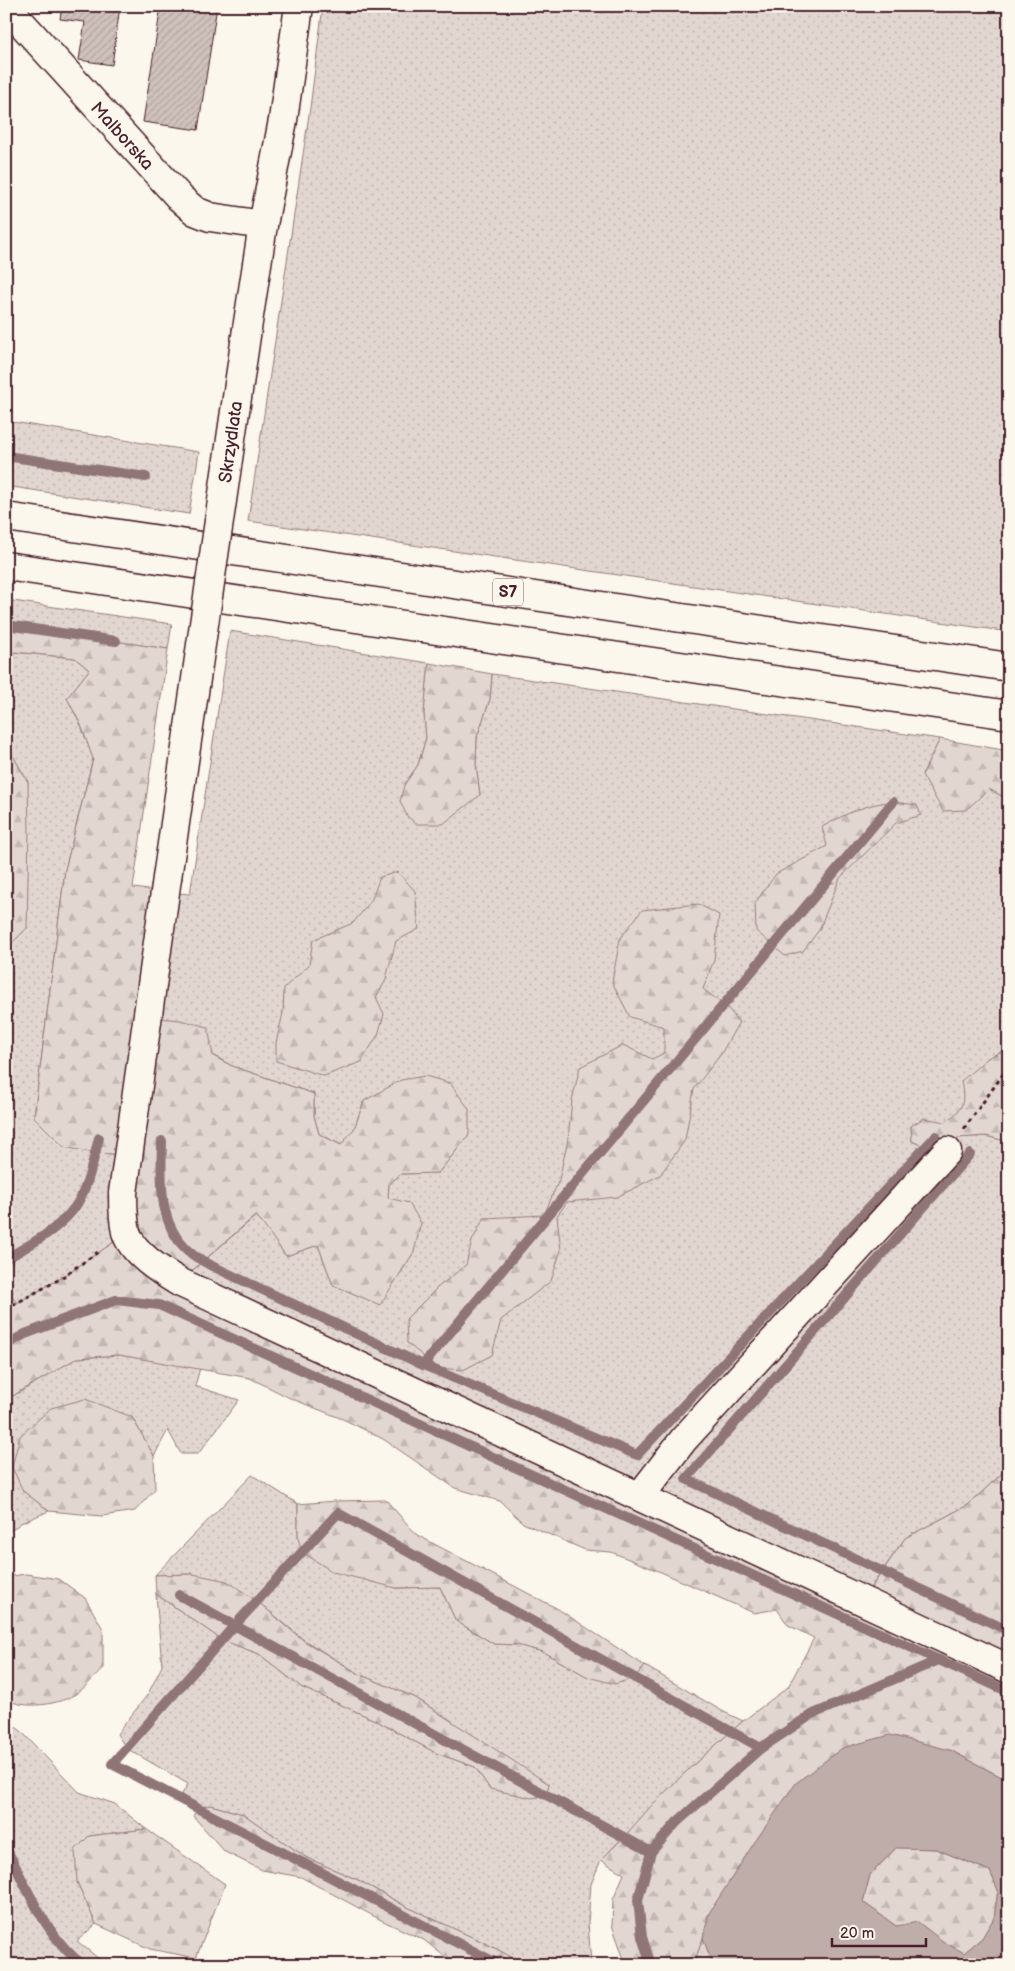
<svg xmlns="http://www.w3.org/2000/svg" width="1015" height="1971" font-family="'Balsamiq Sans',sans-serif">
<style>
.grass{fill:url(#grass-dots);stroke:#967b7e}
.forest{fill:url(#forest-firs);stroke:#967b7e}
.water{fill:#bfadaa;stroke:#907477;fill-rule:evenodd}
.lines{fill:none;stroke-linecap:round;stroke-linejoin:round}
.stream{stroke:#907477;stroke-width:10}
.building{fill:url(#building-hatch);stroke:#4a1f2b}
.minor-casing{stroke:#4a1f2b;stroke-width:31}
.highway-casing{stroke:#4a1f2b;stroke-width:31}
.path{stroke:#4a1f2b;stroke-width:3;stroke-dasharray:4 4;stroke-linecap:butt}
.minor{stroke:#fbf7ec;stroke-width:28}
.highway{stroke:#fbf7ec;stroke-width:28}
.minor-bridge-casing{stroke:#4a1f2b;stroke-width:31;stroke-linecap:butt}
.minor-bridge{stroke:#fbf7ec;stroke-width:28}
.labels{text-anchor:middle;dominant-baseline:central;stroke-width:4.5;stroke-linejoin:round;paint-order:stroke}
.shield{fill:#fbf7ec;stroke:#7f6065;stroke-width:1}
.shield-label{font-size:16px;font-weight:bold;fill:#4a1f2b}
.street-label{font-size:18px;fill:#4a1f2b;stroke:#fbf7ec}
</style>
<defs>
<pattern id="grass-dots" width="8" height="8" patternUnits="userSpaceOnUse" patternTransform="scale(1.25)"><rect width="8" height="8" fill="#e2d7d0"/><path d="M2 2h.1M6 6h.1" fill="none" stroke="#c3b8b3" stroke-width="1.8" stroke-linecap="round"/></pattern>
<pattern id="forest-firs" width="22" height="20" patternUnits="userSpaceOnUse" patternTransform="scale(1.25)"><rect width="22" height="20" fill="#e2d7d0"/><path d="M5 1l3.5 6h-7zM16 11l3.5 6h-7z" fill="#c3b8b3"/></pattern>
<pattern id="building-hatch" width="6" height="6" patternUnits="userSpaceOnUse" patternTransform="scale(1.25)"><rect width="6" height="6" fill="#cfc2bc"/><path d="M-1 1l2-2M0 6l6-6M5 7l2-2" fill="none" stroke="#b3a6a2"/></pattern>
</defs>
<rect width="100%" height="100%" fill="#fbf7ec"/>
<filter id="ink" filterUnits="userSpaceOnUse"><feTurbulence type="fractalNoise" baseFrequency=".02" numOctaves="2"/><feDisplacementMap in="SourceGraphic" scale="10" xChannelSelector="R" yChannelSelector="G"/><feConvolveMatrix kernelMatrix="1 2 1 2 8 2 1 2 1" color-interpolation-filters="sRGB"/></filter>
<g filter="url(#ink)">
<g class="grass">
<polygon points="323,6 1009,6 1009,632 248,521 310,108"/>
<polygon points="6,421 199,452 189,514 6,486"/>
<polygon points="6,600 172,624 168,649 6,625"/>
<polygon points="230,631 429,663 424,713 426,738 418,765 404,785 480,795 476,764 477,737 490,699 492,674 940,739 922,775 966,809 989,789 1009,800 1009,1048 988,1058 958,1113 945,1122 911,1126 912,1141 925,1147 957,1138 986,1136 1009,1142 1009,1467 968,1505 905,1538 862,1600 179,1282 257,1215 286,1256 318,1245 333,1285 380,1304 414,1252 388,1198 389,1184 401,1174 438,1173 469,1135 364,1101 354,1129 342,1145 319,1134 314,1116 314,1094 232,1066 148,1017 165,892 190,894"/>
<polygon points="13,652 75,658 89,670 67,698 81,725 93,758 65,870 34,1116 95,1153 128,1155 126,1234 58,1280 17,1303 6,1289 6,947 8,947 28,782 6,744 6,685"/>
<polygon points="119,1355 200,1368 195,1386 239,1400 198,1454 181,1454 168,1430 154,1456 132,1417 23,1491 49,1511 21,1523 6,1534 6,1400 77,1358"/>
<polygon points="252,1475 298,1504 298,1538 396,1588 440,1587 456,1621 494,1644 517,1645 543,1652 588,1677 634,1678 645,1666 722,1711 743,1721 691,1767 601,1860 591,1884 588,1922 591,1964 526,1965 487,1944 405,1906 358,1880 307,1858 243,1814 210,1805 198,1808 179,1799 188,1784 126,1748 117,1734 148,1694 162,1666 156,1594 222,1640 259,1654 301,1687 375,1720 436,1753 475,1767 490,1789 452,1721 414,1697 361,1675 304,1640 257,1601 193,1574 155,1575"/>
<polygon points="6,1720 21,1731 79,1792 115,1804 146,1829 89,1836 77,1882 96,1924 77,1941 99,1959 110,1965 6,1965"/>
<polygon points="703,1938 713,1965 693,1965"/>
</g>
<g class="forest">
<polygon points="6,625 168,649 133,888 165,892 148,1017 180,1020 208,1027 213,1056 232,1066 314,1094 314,1116 319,1134 341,1145 354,1129 364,1101 401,1080 425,1076 450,1083 469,1109 469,1135 438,1173 401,1174 389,1184 388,1198 409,1203 421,1223 414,1252 380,1305 333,1285 318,1245 286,1256 256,1215 179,1282 863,1600 905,1538 968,1505 1009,1467 1009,1781 950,1750 709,1913 703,1938 693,1965 626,1965 612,1925 613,1900 624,1874 601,1860 624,1837 652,1805 691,1767 743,1721 788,1687 814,1638 788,1625 777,1609 754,1613 661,1572 611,1552 585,1550 523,1523 500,1501 455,1488 383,1439 345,1420 290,1398 250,1378 119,1355 77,1358 6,1400 6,1289 17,1303 58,1280 126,1234 128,1155 95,1153 64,1147 34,1117 65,870 93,759 81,725 67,698 89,670 75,658 14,652 6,685"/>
<polygon points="429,663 492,674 490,699 477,737 476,764 480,795 443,824 416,824 407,816 400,801 404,785 418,765 426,738 424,713"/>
<polygon points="940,739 1009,751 1009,800 989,789 966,810 943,811 922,775"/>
<polygon points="6,744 28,782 29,830 27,928 8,947 6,947"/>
<path d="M893,802L917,805L921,815L896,823L840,878L819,930L803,951L785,956L756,931L755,903L776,874L827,846L822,827C846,814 866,803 893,802Z"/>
<polygon points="398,872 415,891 419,929 396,941 385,982 376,997 384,1014 378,1035 361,1062 324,1076 276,1061 276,1043 283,1013 284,988 309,965 313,940 353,923 371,901 380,877"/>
<polygon points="698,904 719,915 714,960 703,989 727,1007 739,1022 721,1054 694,1089 685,1140 660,1175 617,1197 567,1202 557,1216 561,1250 551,1281 501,1320 492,1355 463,1370 438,1368 407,1343 406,1319 437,1288 466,1265 472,1241 484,1218 544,1215 559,1180 568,1139 572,1100 580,1067 623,1045 652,1059 664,1053 664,1027 630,1017 612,982 620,939 642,910"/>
<path d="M1009,1048V1142L986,1136L957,1138L947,1151L925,1147L912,1141L911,1126L924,1118L945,1122C964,1109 965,1103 961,1081L988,1058Z"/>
<polygon points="85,1399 132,1417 154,1456 155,1489 135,1511 102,1516 49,1511 23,1491 12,1467 20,1436 51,1408"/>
<polygon points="386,1500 417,1535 558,1609 645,1666 634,1678 615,1684 588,1677 543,1652 517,1645 494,1644 456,1621 440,1587 396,1588 333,1572 302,1552 298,1538 298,1504 335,1501"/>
<path d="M26,1574L59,1579L85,1598L103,1629V1669C94,1677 86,1687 77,1693C61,1705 23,1710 6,1699V1577Z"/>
<polygon points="193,1574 227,1581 257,1601 304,1641 361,1675 414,1697 549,1784 546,1795 532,1798 490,1789 475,1767 436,1753 375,1720 301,1687 259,1654 222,1640 156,1594 155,1575"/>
<polygon points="210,1805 243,1814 307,1858 358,1880 405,1906 487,1944 526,1965 455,1965 424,1940 381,1920 301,1877 262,1870 225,1852 193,1816 198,1808"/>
<polygon points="146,1829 225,1884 196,1958 150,1949 96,1924 77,1882 75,1850 89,1836"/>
<polygon points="897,1847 936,1849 990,1871 998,1890 994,1918 982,1938 964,1953 944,1942 896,1926 863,1902 870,1875"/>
</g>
<path class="water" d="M890,1735L950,1750L1009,1781V1943L1004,1950L1009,1958V1965H713L703,1938L709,1913L754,1843L796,1783L842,1748ZM896,1848L936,1849L990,1871L998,1890L994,1918L982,1938L964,1953L944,1942L918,1922L896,1926L863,1902L870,1875Z"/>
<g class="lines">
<g class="stream">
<polyline points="6,456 146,477"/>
<polyline points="6,625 116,641"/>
<path d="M162,1141C161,1181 157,1227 192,1254C198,1259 206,1262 212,1266L423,1365L637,1455L936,1136"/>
<polyline points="970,1154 686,1479 1009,1631"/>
<path d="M6,1259C30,1244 61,1229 77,1204C89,1184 93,1160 99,1138"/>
<polyline points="6,1345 25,1334 116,1300 159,1305 1009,1692"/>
<polyline points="423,1365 893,802"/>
<polyline points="179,1595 651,1852"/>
<path d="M6,1848C28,1889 45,1936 83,1965"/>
<polyline points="500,1965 112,1764 235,1625 338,1513 761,1748"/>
<polyline points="651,1965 642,1937 638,1900 651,1852 677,1822 761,1748 811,1715 939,1660"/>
</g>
</g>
<g class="building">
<polygon points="62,6 120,6 112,65 79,60 85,22 60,19"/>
<polygon points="161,6 217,6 198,130 143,122"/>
</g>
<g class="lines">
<defs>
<g id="minor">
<polyline points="6,6 180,198 195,211 210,217 263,225"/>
<polyline points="247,329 263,225 283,120 299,6"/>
<path d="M167,878L123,1193C123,1206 123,1219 126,1232C132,1253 161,1271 179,1282L1009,1669"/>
<polyline points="640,1496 684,1439 947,1151"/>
</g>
<g id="highway">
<polyline points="6,517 1009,667"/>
<polyline points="6,566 1009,715"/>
</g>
</defs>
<use href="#minor" class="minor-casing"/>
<use href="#highway" class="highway-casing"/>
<g class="path">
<polyline points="964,1129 1009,1066"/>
<polyline points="6,1309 58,1280 101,1250"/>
</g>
<use href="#minor" class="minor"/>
<use href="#highway" class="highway"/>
<defs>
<polyline id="minor-bridge" points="167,878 247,329"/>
</defs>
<use href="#minor-bridge" class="minor-bridge-casing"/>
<use href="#minor-bridge" class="minor-bridge"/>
</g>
</g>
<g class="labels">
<rect class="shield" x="493" y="578.5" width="30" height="27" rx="4"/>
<g class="shield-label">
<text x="508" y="592">S7</text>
</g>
<g class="street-label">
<text transform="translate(122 136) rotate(48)">Malborska</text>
<text transform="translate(231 442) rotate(-82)">Skrzydlata</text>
</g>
</g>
<rect width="1015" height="1971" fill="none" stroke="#fbf7ec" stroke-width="25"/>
<rect x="12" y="12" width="990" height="1946" fill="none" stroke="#4a1f2b" stroke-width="2" filter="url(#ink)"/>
<path d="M832 1938v8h94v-8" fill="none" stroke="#4a1f2b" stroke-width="2.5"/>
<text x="840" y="1938" font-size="15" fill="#4a1f2b" stroke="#fbf7ec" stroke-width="4" paint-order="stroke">20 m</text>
</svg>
